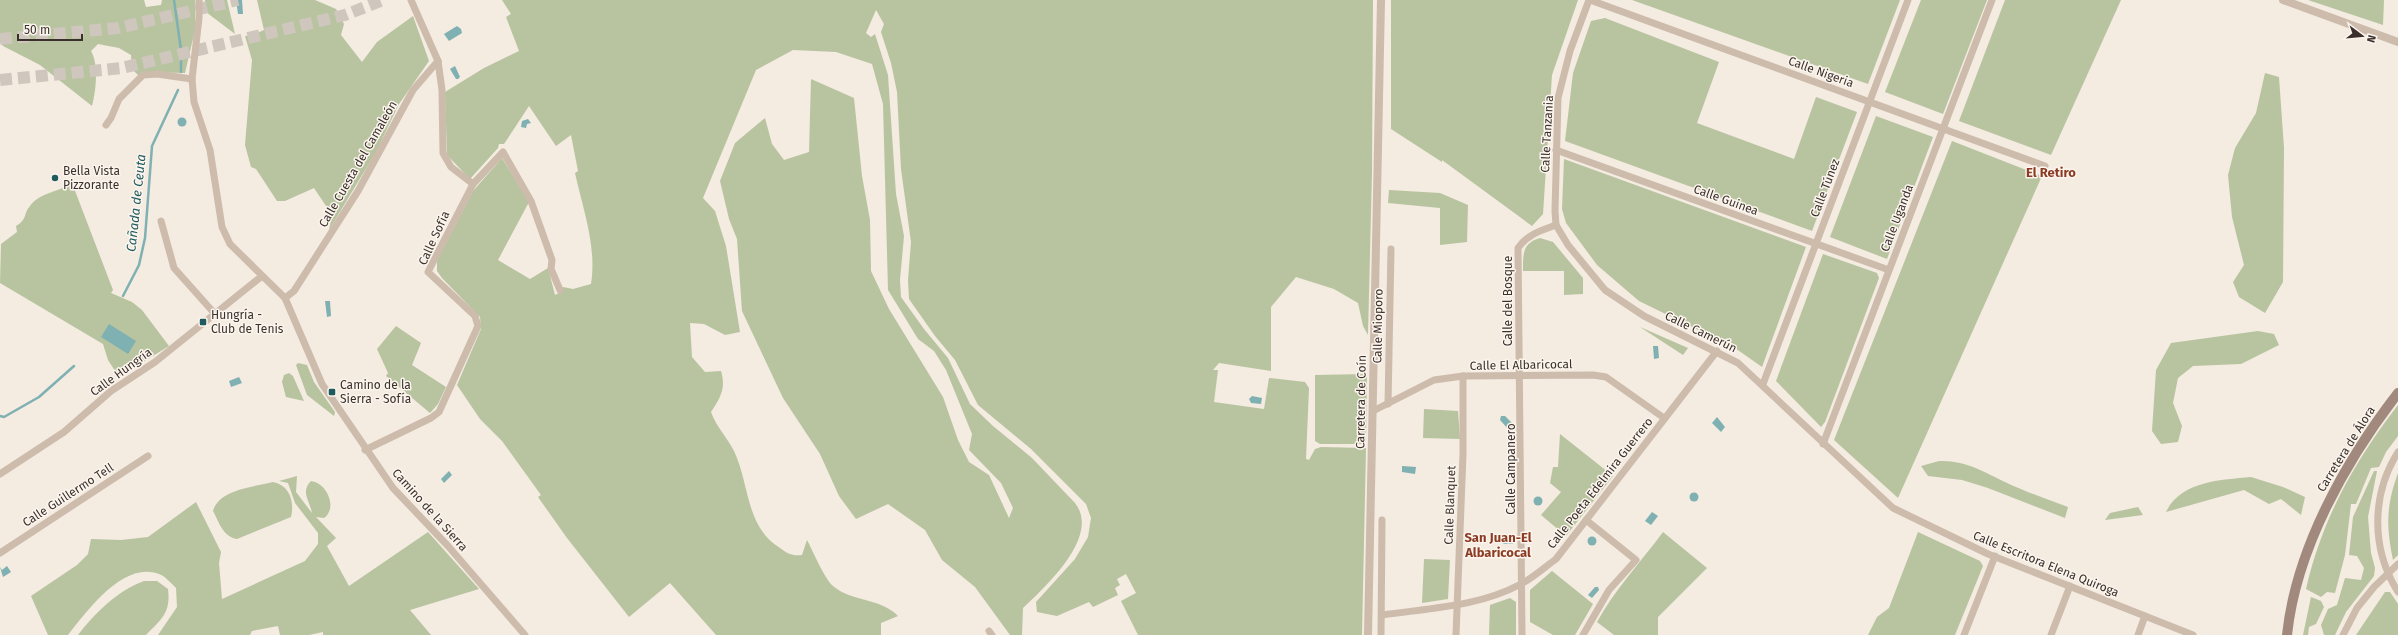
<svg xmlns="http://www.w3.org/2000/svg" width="2398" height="635" font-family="'Fira Sans',sans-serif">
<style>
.green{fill:#b8c4a0}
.water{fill:#7fb0b2}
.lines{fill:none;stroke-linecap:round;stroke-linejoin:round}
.stream{stroke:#7fb0b2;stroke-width:2.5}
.motorway-tunnel{stroke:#cfc6bd;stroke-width:12;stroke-dasharray:12 6;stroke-linecap:butt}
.minor{stroke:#cdbbac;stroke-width:7}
.tertiary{stroke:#cdbbac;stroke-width:8}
.secondary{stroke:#a18a7d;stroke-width:10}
.poi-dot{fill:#1f5a5e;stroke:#fbf5ee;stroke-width:1.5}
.labels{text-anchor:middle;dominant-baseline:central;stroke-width:3;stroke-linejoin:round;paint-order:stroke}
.street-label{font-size:12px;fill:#3b302b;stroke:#fbf5ee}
.poi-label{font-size:12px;fill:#3b302b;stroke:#fbf5ee;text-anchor:start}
.neighbourhood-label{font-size:13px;font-weight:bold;fill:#8c3b22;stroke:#fbf5ee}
.water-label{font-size:13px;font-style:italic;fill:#1f5a5e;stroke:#fbf5ee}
</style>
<rect width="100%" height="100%" fill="#f4ebe1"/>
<g class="green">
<path d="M0,0H144L146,7L161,5L162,0H195V30L185,73L142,72L139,76L132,69L131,55L119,48L98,44L91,51C99,65 96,91 92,106L40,65L3,46L0,42Z"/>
<polygon points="205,0 227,0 235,34 206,12"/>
<polygon points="257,0 315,0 336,9 344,24 341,35 362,62 377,42 413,16 429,61 399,104 376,152 329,230 332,215 314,188 285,201 277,201 256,169 251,167 245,145 252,60 245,36 252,35 264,30"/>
<path d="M502,0H1373L1372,172L1368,335L1363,326L1358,303L1334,289L1296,277L1271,307V371L1219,363L1213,370H1218L1214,402L1264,409L1269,378L1305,382L1309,388L1306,459L1309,460L1315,449L1321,447L1366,448L1362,635H1138L1121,601L1136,593L1126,574L1117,579L1120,585L1115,588L1118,595L1093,607L1089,602L1057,616L1037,612L1036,602L1075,559L1088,537L1091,518L1086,504L1031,449L978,405L955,360L935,336L909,299L908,280L911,242L901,169L897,92L891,63L881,32L884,24L876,10L866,33L871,37L875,34L888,75L896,194L904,236L900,280L901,297L924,329L948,358L970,404L993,426L1032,458L1075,503C1101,536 1046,586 1023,608L1022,635H1010L975,587L942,560L925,530L888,504L856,519L839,496L820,454L783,398L742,311L737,239L729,219L720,181L735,143L765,118L772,144L784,160L809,152L811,79L854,98L862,176L870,220L871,271L889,309L943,397L958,440L969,462L989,475L1009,518L1013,508L1001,483L969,450L972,434L946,370L934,351L918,339L888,290L883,104L872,64L836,52L793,50L756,70L703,198L715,211L726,246L740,332L725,335L704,324L690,323L692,357L705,372L721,371C726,388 721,397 711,412C717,428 727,437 734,451C750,485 745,526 780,548C788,554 792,556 802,555L807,540C813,551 824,578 833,586C852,602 881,598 898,616L881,623V635H716L670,583L629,617L567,538L538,497L541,495L502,441L480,419L457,385L481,329L480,317L442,278L437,271V261L473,191L502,158L529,202L498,260L530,279L548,268L555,295L562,291L563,287L573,289L591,284C597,247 583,209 575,173L578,171L571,135L556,146L529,106L504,144H499L498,148L470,179L447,155L445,92L484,68L519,51L506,17L511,14Z"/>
<polygon points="1391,0 1578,0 1552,75 1543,214 1532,226 1442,160 1442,162 1391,129"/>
<polygon points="1632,0 1900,0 1868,84"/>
<polygon points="1921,0 1987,0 1943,114 1885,92"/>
<polygon points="2005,0 2121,0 2051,155 1959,121"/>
<polygon points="2308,0 2384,0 2383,25"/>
<polygon points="1605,18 1719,62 1697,123 1794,159 1816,97 1857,112 1812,231 1565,141 1573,73 1591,21"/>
<polygon points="2265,73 2279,77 2284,148 2283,282 2265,313 2239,297 2233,282 2244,265 2232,217 2228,175 2235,148 2256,113"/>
<polygon points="1876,116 1933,137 1887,259 1830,237"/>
<polygon points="1952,141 2042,176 1898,498 1834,440"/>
<polygon points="1564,159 1806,247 1762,367 1735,348 1639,301 1597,265 1566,223 1562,209"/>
<path d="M72,183L113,290L111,293L132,302L142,310L169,346L119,377L108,360L103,344L0,283L1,244L17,232L16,226C28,219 23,214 30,206C40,192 60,192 72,183Z"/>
<polygon points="1389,190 1440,193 1468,205 1467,242 1440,245 1440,208 1388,203"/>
<path d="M1540,238L1553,242L1583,278V294L1564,295V271H1523C1523,255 1522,243 1540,238Z"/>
<polygon points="1823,254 1877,273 1879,278 1825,422 1821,427 1776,381"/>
<polygon points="396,326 421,343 412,365 446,387 438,404 430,413 386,376 388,373 377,349"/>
<polygon points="1640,327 1688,348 1683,355"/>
<polygon points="2258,331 2274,334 2279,345 2241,364 2193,366 2178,378 2173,403 2182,426 2178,442 2161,444 2152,431 2156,370 2171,343"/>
<polygon points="298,363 307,365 314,382 335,412 334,416 307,395 296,365"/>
<polygon points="289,373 293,376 304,401 286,397 282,382 284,375"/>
<polygon points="1367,374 1366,441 1362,444 1320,444 1315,441 1315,375"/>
<path d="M2398,405V436L2386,452L2379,467L2371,468L2356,504H2351L2345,555L2335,593L2327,592L2321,597L2306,589C2322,519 2354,462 2398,405Z"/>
<polygon points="1424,409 1458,411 1460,439 1423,438"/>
<polygon points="1560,434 1613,476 1566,536 1541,515 1561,492 1550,483 1553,467 1558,467"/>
<path d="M1939,461C1966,460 1984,472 2007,483C2026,492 2047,499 2068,507L2065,518L1988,488L1962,480L1928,476L1921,466Z"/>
<polygon points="2374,471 2377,471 2368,517 2371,553 2375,568 2374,576 2346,612 2335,635 2324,635 2321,625 2328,609 2337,605 2345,578 2361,580 2364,568 2357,556 2349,555 2353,517"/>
<path d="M2398,473V555L2393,560C2386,526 2386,506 2398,473Z"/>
<path d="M297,476L296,492L312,513C310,501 300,492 311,481C327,483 338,508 324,518L316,517L336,538L327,546L349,586L428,532L479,589L410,610L431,635H323V632L309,635H280L278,626L252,631L250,635H158L177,607L176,588C171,583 165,576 159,574C123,561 88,610 68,635H48L31,596L77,565L88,554L91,539L121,540L148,537L196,502L221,552L219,563L222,599L305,561L318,544V533L295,503L288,483L279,481Z"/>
<path d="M2251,477L2283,487L2305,497L2301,515L2281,499L2269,504L2244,490L2166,512C2181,481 2220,480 2251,477Z"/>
<path d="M273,482C289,485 295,501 291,517L237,539C223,537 219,522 213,511C219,489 254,487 273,482Z"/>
<polygon points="2138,507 2143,515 2105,520 2110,513"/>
<path d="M1663,532L1707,568L1658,617V635H1614L1597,622C1615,589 1641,562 1663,532Z"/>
<polygon points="1918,532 1980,561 1983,566 1955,635 1868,635 1877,617 1889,608"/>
<polygon points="1424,559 1450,560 1448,599 1422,603"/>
<polygon points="1552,571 1593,604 1575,635 1553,635 1530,622 1530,590"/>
<path d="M144,581H157L168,589C171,612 162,619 146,635H78C95,613 117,591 144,581Z"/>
<polygon points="2385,592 2390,592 2398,604 2398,635 2356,635"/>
<polygon points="2311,597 2321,601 2324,607 2316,624 2309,627 2308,635 2303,635"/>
<polygon points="1510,598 1516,602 1516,635 1489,635 1490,605"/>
</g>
<g class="water">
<polygon points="236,0 242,0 243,14 238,14"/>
<polygon points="457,26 461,29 462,33 449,41 444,34"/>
<polygon points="455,66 460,77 458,79 456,79 450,69"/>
<circle cx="182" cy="122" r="4.5"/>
<polygon points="528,119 531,123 527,124 526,128 521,127 522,121"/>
<polygon points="325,301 330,301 331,316 327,317"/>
<polygon points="109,324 136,341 128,354 101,337"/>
<polygon points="1653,346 1658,346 1659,358 1654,359"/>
<polygon points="239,377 242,383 231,387 229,381"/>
<polygon points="1252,396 1262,398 1261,404 1251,403 1249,399"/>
<polygon points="1501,416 1505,416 1514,425 1509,430 1500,420"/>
<polygon points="1717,417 1725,427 1721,432 1712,423"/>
<polygon points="1402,466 1416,467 1415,474 1402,472"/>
<polygon points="449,471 452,475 444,483 441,479"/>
<circle cx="1694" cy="497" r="4.5"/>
<circle cx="1538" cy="501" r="4.5"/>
<polygon points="1652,512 1658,516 1651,525 1645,521"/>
<circle cx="1592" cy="541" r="4.5"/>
<polygon points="1499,538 1513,538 1513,544 1503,544"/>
<polygon points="7,566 11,572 3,577 0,567 2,570"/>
<polygon points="1595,587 1598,587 1599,590 1592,598 1588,595"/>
</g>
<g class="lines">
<g class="stream">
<polyline points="174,0 181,50 181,72"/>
<polyline points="123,296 139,265 145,238 152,146 178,90"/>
<polyline points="0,416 4,417 39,397 74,366"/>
</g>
<g class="motorway-tunnel">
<polyline points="0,39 118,28 238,0"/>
<polyline points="0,80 122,68 345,15 383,0"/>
</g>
<g class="minor">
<polyline points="199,0 199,18 192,79 194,102 210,150 222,227 230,244 285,298 322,384 393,488 448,546 525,635"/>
<polyline points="411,0 438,61 442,90 443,153 451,167 473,184"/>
<polyline points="1589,0 1570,51 1558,98 1555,211 1556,225 1568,245 1605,290 1644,316 1738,363 1893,508 1988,554 2193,635"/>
<polyline points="1590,0 2045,166"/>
<polyline points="106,125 111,118 119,99 143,75 157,74 192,79"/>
<polyline points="1556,150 1889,270"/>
<polyline points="161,221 174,268 215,314"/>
<polyline points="285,298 294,291 358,191 413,90 438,61"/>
<polyline points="1763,384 1908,0"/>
<polyline points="1388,404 1391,249"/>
<polyline points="1373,411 1434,380 1463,376 1593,375 1606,377 1664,418"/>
<polyline points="1823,444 1992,0"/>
<polyline points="365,450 431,418 439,412 478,326 475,316 428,272 473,184 503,152 531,201 552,260 551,269 560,290"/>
<path d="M2398,452C2371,495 2371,549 2398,592"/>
<polyline points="0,474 64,432 111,391 155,362 262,276"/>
<polyline points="0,553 148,456"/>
<path d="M1382,615C1430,608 1478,607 1521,584C1534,577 1545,567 1556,559L1717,351"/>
<polyline points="989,631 992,635"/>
<polyline points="1381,635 1382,520"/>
<polyline points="1456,635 1463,454 1463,376"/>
<path d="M1522,635L1518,248C1528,234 1540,231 1556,225"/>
<polyline points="1583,635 1609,590 1636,560 1586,520"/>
<polyline points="1964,635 1995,556"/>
<polyline points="2051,635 2070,586"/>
<polyline points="2138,635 2145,616"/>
<polyline points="2343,635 2357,608 2374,587 2398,564"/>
</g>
<g class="tertiary">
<polyline points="2283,0 2398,42"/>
<polyline points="1368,635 1381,0"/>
</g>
<path class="secondary" d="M2287,635C2296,549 2346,460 2398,393"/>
</g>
<g class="poi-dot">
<circle cx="55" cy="178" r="4"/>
<rect x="199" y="318" width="8" height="8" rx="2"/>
<rect x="328" y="388" width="8" height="8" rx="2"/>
</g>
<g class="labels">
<g class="street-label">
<text transform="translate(1821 72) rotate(20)">Calle Nigeria</text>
<text transform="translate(1547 134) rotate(-87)">Calle Tanzania</text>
<text transform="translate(358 164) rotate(-60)">Calle Cuesta del Camaleón</text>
<text transform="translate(1825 188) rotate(-69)">Calle Túnez</text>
<text transform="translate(1726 200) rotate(20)">Calle Guinea</text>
<text transform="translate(1897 218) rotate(-69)">Calle Uganda</text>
<text transform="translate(434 238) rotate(-65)">Calle Sofía</text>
<text transform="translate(1508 301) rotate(-90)">Calle del Bosque</text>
<text transform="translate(1378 326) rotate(-89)">Calle Mioporo</text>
<text transform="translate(1701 332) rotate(26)">Calle Camerún</text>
<text transform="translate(1521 365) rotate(-1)">Calle El Albaricocal</text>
<text transform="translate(121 372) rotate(-36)">Calle Hungría</text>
<text transform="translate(1361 402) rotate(-89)">Carretera de Coín</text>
<text transform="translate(2346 449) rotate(-58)">Carretera de Álora</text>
<text transform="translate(1511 469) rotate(-90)">Calle Campanero</text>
<text transform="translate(1600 483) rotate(-52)">Calle Poeta Edelmira Guerrero</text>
<text transform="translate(68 495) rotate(-33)">Calle Guillermo Tell</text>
<text transform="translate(1450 505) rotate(-88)">Calle Blanquet</text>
<text transform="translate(430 510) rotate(48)">Camino de la Sierra</text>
<text transform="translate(2046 564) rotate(22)">Calle Escritora Elena Quiroga</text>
</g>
<g class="poi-label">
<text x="63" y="171">Bella Vista<tspan x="63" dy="14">Pizzorante</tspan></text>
<text x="211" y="315">Hungría -<tspan x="211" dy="14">Club de Tenis</tspan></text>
<text x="340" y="385">Camino de la<tspan x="340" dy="14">Sierra - Sofía</tspan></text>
</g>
<g class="neighbourhood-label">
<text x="2051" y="172">El Retiro</text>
<text x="1498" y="537">San Juan-El<tspan x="1498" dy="15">Albaricocal</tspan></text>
</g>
<g class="water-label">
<text transform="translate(136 203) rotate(-84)">Cañada de Ceuta</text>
</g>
</g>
<g transform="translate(2362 36) rotate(106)" stroke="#fbf5ee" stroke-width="3" paint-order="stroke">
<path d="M0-3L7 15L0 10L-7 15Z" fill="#3b302b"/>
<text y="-6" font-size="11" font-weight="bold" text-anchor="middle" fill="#3b302b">N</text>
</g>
<path d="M18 34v6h64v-6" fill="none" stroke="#3b302b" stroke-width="2"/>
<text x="24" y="34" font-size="12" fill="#3b302b" stroke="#fbf5ee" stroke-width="3" paint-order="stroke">50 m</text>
</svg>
